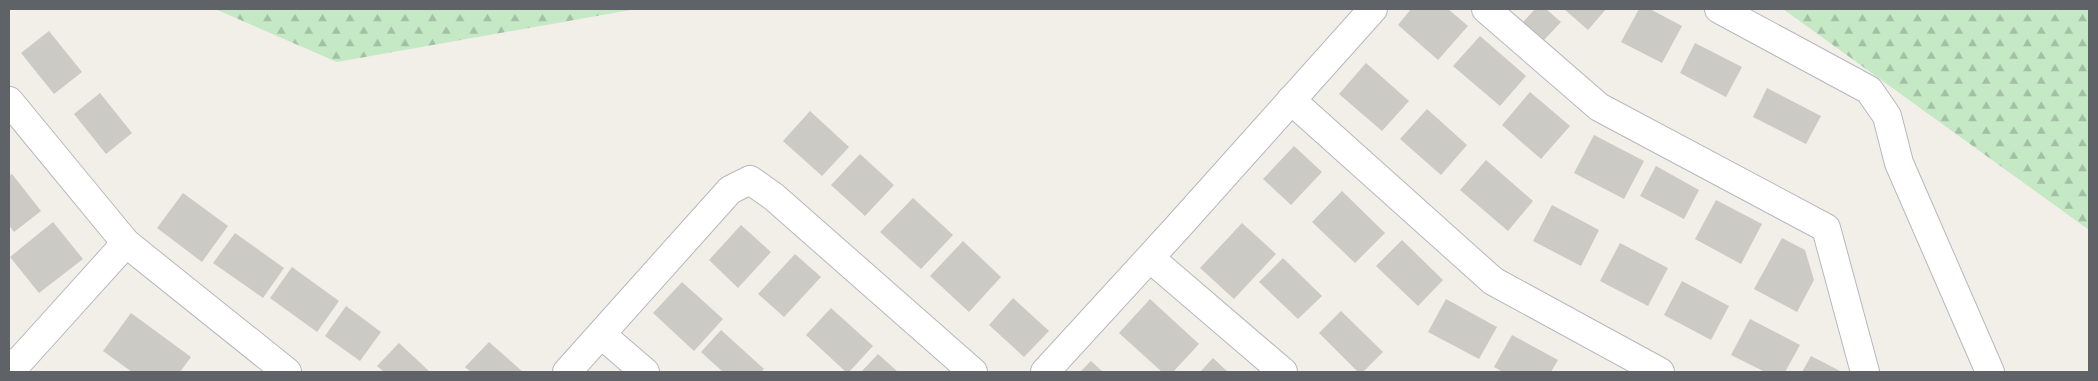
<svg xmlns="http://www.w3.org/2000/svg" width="2098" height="381" font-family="'Alegreya Sans',sans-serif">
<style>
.forest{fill:url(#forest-firs)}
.building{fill:#cccac5}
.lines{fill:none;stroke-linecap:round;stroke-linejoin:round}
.minor-casing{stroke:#b5b8bc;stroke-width:30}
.minor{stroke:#fff;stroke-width:28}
</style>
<defs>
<pattern id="forest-firs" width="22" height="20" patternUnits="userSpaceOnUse" patternTransform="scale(1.25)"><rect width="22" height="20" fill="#c5e8c5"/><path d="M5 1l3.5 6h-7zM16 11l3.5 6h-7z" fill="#a3c0a4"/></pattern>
</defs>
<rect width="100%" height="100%" fill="#f1efe8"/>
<g class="forest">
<polygon points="215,9 636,9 337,62"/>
<polygon points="1783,9 2089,9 2089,230"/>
</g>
<g class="building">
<polygon points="1411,9 1448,9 1468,26 1438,60 1398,25"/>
<polygon points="1535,9 1546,9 1561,22 1544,40 1523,22"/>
<polygon points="1564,9 1606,9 1588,30"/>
<polygon points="1639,9 1650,9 1682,26 1662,63 1621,42"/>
<polygon points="49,31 82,72 54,94 21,53"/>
<polygon points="1480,36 1526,76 1500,106 1453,66"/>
<polygon points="1695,43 1742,67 1726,97 1680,73"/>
<polygon points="1366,63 1409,101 1382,131 1339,94"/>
<polygon points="1767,88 1821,116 1806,144 1753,117"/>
<polygon points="1530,92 1570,126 1541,159 1502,125"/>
<polygon points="100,93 132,133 106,154 74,114"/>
<polygon points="1427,109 1467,145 1441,175 1400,139"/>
<polygon points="810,111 849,147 822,176 783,141"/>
<polygon points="1594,135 1644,161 1624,199 1574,173"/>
<polygon points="1294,146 1322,172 1291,205 1263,179"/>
<polygon points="860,154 894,185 865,216 831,185"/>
<polygon points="1486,160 1533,201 1508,231 1460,190"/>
<polygon points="1656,166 1699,190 1684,219 1640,196"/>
<polygon points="12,174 41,211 14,232 9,225 9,176"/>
<polygon points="1342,191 1385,233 1355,263 1312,222"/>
<polygon points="183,193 228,226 202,262 157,228"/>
<polygon points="913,198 953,235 921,269 880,232"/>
<polygon points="1716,200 1762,224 1741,264 1695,239"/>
<polygon points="1552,205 1599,230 1581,266 1533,241"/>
<polygon points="53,222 83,259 39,293 10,257"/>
<polygon points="1242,223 1276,254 1234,299 1200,268"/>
<polygon points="741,225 771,252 738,288 709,260"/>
<polygon points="235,233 284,268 263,298 213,263"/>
<polygon points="1782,238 1805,250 1814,280 1797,312 1754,289"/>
<polygon points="1402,240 1443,280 1418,306 1376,266"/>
<polygon points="963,241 1001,277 969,312 930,276"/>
<polygon points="1620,243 1668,268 1648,306 1600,281"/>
<polygon points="795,254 821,277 784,317 758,294"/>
<polygon points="1283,258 1322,296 1298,319 1259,282"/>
<polygon points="292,267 339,301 317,332 270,298"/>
<polygon points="1682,281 1729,306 1711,340 1664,315"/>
<polygon points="682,282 723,319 694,351 653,313"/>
<polygon points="1013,298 1049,331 1024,357 989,325"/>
<polygon points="1150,299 1199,344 1173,372 1162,372 1119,333"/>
<polygon points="1446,299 1497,327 1479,359 1428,332"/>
<polygon points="346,306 381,332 360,361 325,336"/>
<polygon points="831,308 873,346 849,372 846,372 806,335"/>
<polygon points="1341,311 1383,352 1363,372 1358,372 1319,333"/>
<polygon points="131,313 191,357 180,372 132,372 103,351"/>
<polygon points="1750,319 1800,345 1785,372 1765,372 1731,355"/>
<polygon points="721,330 764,369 761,372 723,372 701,352"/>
<polygon points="1512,335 1558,360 1551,372 1503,372 1494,367"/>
<polygon points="489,342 523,372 471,372 465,367"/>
<polygon points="399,343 430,372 384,372 377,366"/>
<polygon points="878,354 898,372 861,372"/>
<polygon points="1811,356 1842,372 1802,372"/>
<polygon points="1213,358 1228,372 1200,372"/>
<polygon points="1091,361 1103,372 1080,372"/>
</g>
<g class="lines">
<defs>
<g id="minor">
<polyline points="1486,9 1599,107 1826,228 1865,372"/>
<polyline points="1719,9 1869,90 1887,116 1899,163 1990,372"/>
<polyline points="1291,100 1493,281 1660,372"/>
<polyline points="9,101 126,243 287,372"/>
<polyline points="1150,258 1283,372"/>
<polyline points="602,335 645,372"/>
<polyline points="9,363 15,366 126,243"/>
<polyline points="567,372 730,190 750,180 774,197 973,372"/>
<polyline points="1045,372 1176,229 1373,9"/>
</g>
</defs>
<use href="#minor" class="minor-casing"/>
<use href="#minor" class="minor"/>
</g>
<rect width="2098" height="381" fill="none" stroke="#5f6368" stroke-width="20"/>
</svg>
